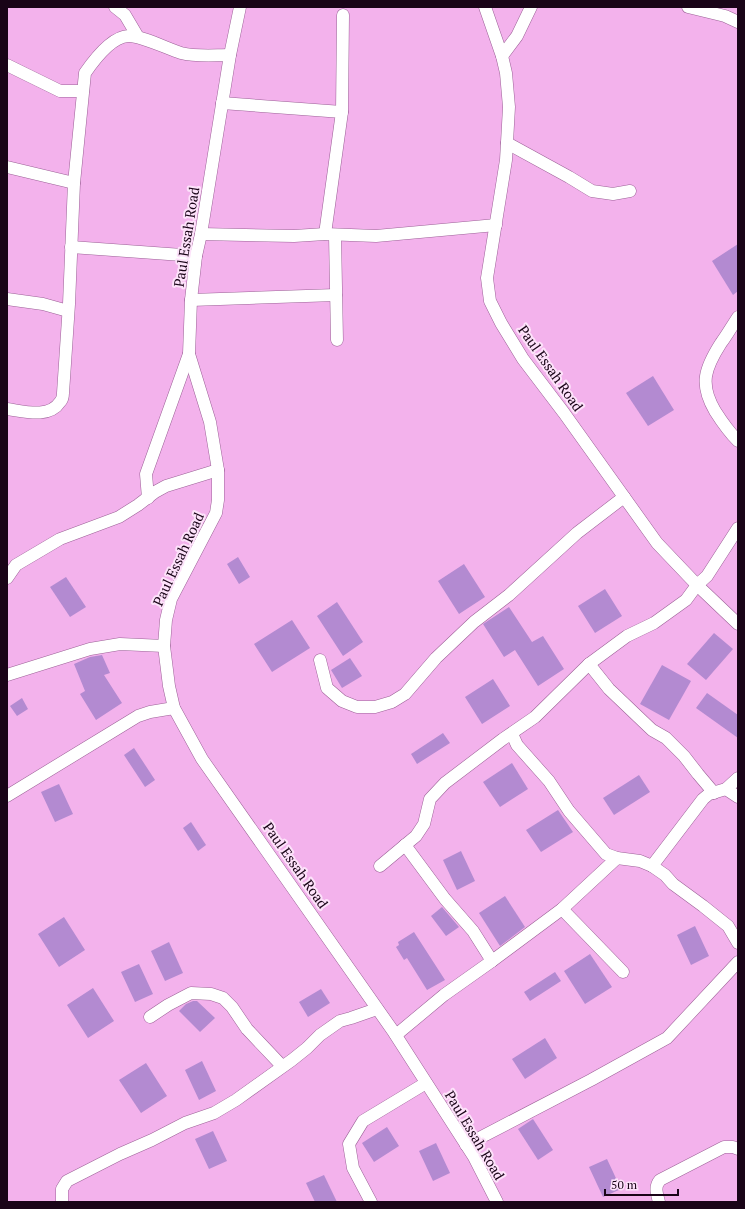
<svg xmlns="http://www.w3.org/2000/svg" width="745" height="1209" font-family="'PT Serif',serif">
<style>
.building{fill:#b38ad1}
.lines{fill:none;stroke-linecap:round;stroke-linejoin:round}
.street-casing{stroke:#9c6197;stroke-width:13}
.street{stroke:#fff;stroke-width:12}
.labels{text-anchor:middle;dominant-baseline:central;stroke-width:4;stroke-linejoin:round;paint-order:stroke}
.street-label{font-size:14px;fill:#190417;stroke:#fde2fa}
</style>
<rect width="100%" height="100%" fill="#f3b2ec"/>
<g class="building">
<polygon points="738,244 738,291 733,295 712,261"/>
<polygon points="653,376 674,410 648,426 626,393"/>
<polygon points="238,557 250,577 239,584 227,564"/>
<polygon points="464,564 485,597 459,614 438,581"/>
<polygon points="66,577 86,607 70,617 50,587"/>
<polygon points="605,589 622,616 595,633 578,606"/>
<polygon points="337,602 363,642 343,656 317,616"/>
<polygon points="509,607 532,642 543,636 564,669 538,686 515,650 504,657 483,624"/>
<polygon points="292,620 310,648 272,672 254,644"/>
<polygon points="714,633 733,649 706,680 687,664"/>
<polygon points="102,655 110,673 104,675 122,703 96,720 80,694 85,691 74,664 90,657"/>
<polygon points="350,658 362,676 342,688 331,670"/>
<polygon points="662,665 691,681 669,720 640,704"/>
<polygon points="493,679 510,706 482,724 465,697"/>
<polygon points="707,693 738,715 738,738 696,708"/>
<polygon points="22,698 28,709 17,716 10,706"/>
<polygon points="443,733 450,743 417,764 411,754"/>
<polygon points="134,748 155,780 145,787 124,755"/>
<polygon points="512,763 528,789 500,807 483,782"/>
<polygon points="639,775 650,792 614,815 603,798"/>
<polygon points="59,784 73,814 55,822 41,792"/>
<polygon points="558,810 573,832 541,852 526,830"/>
<polygon points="191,822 206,845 198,851 183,828"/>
<polygon points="461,851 475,881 457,890 443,860"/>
<polygon points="505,896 525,927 500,946 479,913"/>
<polygon points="442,907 459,927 446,936 431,916"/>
<polygon points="64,917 85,950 59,967 38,934"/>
<polygon points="695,926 709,956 691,965 677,935"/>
<polygon points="414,932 445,980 427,990 407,958 404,960 396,947 399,945 398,942"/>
<polygon points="169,942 183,973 165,981 151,951"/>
<polygon points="590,954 612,987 585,1004 564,971"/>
<polygon points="139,964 153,994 135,1002 121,972"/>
<polygon points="555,972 561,981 530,1001 524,992"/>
<polygon points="93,988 114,1021 88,1038 67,1005"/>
<polygon points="321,989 330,1003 308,1017 299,1002"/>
<polygon points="193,1001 197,1001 215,1018 200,1032 179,1011 186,1004"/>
<polygon points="545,1038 557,1058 525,1079 512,1059"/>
<polygon points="202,1061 216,1091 199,1100 185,1070"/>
<polygon points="146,1063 167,1096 141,1113 119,1080"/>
<polygon points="533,1119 553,1150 538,1160 518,1129"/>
<polygon points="387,1127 399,1146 374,1162 362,1143"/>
<polygon points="213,1131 227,1161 209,1169 195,1139"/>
<polygon points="436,1143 450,1173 433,1181 419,1151"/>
<polygon points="607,1159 621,1189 603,1197 589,1167"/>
<polygon points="324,1175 337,1202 315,1202 306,1183"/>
</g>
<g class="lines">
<defs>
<g id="street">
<polyline points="115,7 125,15 138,37"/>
<polyline points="240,7 230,55 201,234 196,256 191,300 189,354 210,422 218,470 218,500 216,513 171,599 166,620 164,646 169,686 174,708 202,759 393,1031 474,1157 497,1202"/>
<polyline points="485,7 502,56 506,73 509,107 506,160 487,278 490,301 501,323 523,359 564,413 657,543 697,585 738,624"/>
<polyline points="688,7 725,16 738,22"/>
<polyline points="502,56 517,36 531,7"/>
<polyline points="7,65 60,91 83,91"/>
<polyline points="222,103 342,112"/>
<polyline points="507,143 569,177 592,191 613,194 630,191"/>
<polyline points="7,167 74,183"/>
<polyline points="201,234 294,236 325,234 376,236 496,225"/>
<polyline points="325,234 342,112 343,15"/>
<polyline points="335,235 337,340"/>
<polyline points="71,247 196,256"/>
<polyline points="7,299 43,304 68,311"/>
<polyline points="191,300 336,295"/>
<path d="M738,317C732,326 727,335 721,343C705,368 699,384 715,411C722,422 729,432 738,441"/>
<path d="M7,409C23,411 49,419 60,402C62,400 63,396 63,393L69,304L74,183L85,73C94,60 111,37 128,36C140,35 168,49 181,53C197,57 214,55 230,55"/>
<polyline points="148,498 146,474 189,354"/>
<polyline points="7,578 16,565 60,539 119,517 138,505 155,492 166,486 218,470"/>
<polyline points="320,660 327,688 342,701 357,707 375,707 392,702 405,694 436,658 474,622 509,595 577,533 624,497"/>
<polyline points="589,664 609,689 652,730 666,738 684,756 698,774 714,793"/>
<polyline points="7,675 90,649 120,644 164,646"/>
<polyline points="512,734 517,745 549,781 569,811 606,854 617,858 640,861 652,866 665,875 673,884 703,906 728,926 738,943"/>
<polyline points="726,789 738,797"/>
<polyline points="7,796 138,716 150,712 174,708"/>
<polyline points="405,845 445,899 473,931 492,961"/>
<polyline points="380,866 416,836 424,824 430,799 445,783 503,739 535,717 589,664 627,636 654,623 686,600 697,585 707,576 738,528"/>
<polyline points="652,866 703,799 709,794 726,789 738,778"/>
<polyline points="562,909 623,972"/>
<polyline points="150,1017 168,1005 191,993 211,994 223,998 232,1007 247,1029 282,1066"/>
<polyline points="396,1035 444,995 492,961 562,909 617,858"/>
<polyline points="466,1145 591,1080 667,1038 738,962"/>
<polyline points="62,1202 62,1189 67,1181 120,1154 152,1140 185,1123 214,1113 236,1100 292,1060 307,1048 320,1035 340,1021 351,1018 377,1009"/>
<polyline points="371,1202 353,1168 349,1144 363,1121 426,1083"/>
<path d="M659,1202C657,1194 654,1187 660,1180L724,1147H733L738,1149"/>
</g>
</defs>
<use href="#street" class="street-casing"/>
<use href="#street" class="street"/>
</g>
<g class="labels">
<g class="street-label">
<text transform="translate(186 237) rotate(-81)">Paul Essah Road</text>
<text transform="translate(551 368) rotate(55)">Paul Essah Road</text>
<text transform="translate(178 559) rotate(-65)">Paul Essah Road</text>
<text transform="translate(296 865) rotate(55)">Paul Essah Road</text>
<text transform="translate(475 1135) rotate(59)">Paul Essah Road</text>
</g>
</g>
<rect width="745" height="1209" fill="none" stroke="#190417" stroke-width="16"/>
<path d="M605 1189v6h73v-6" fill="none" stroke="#190417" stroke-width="2"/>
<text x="611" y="1189" font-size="12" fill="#190417" stroke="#fde2fa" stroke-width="3" paint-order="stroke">50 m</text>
</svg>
